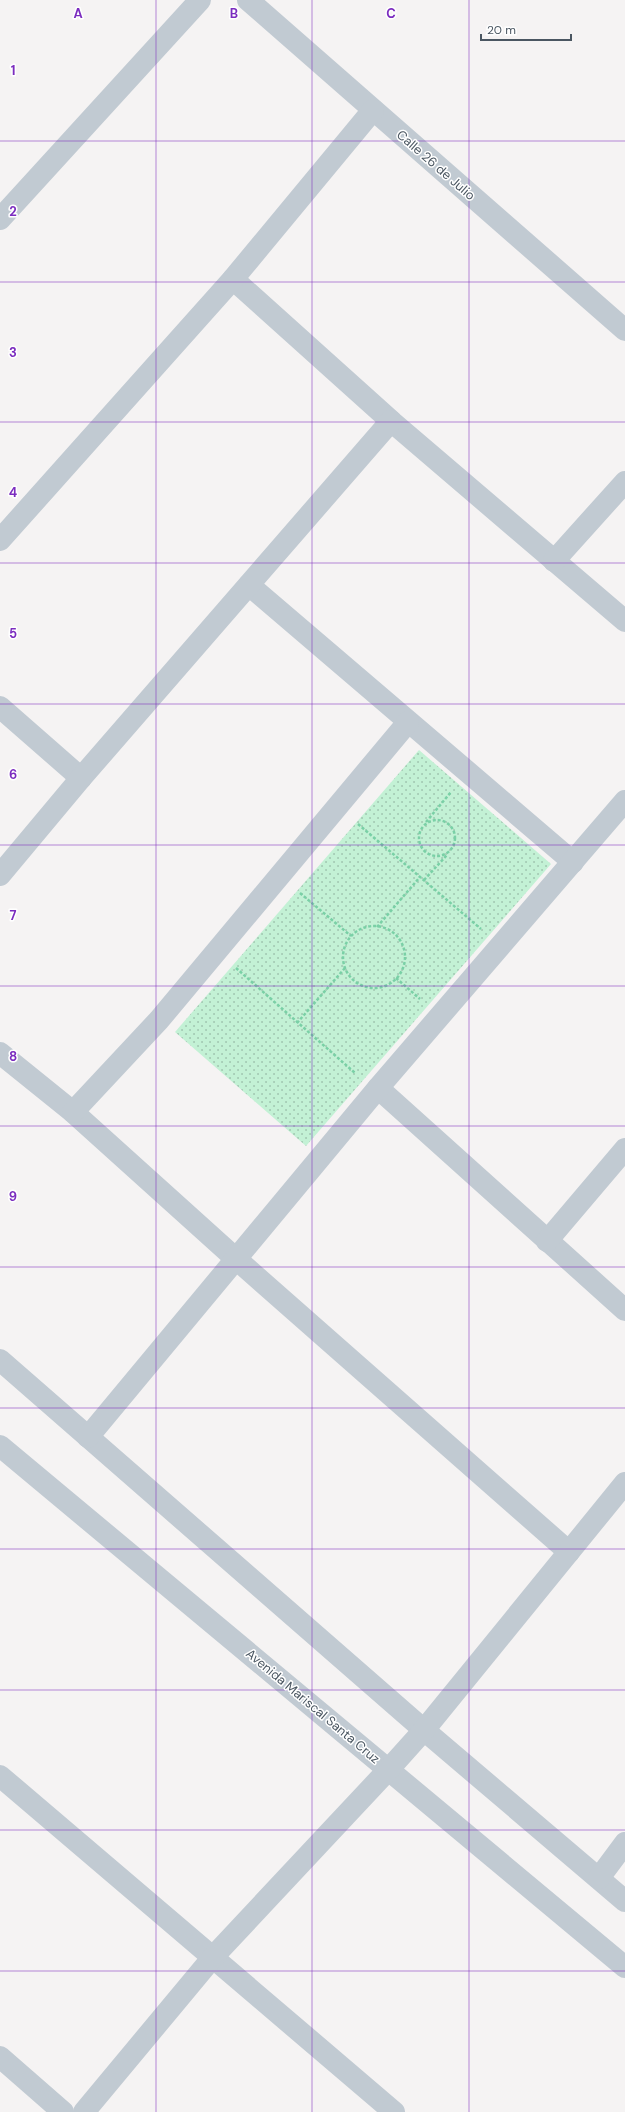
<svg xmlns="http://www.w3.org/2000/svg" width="625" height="2112" font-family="'DM Sans',sans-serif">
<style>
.grass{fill:url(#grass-dots)}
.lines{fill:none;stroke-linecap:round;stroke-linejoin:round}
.path{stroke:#7ad0a6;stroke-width:2.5;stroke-dasharray:3 2;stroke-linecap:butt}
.minor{stroke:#c1cad2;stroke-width:22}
.grid{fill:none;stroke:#7b2cbf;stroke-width:1;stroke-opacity:0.55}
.labels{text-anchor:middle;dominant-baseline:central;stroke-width:3;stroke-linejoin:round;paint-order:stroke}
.street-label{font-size:13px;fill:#4a5661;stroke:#fff}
.grid-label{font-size:13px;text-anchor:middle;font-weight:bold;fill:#7b2cbf;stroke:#fff;stroke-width:3;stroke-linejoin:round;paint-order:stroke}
</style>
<defs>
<pattern id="grass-dots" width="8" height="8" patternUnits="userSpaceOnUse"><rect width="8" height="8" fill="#c3f1d5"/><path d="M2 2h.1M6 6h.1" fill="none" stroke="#a0c6b0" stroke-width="1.8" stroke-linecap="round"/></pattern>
</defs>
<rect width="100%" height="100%" fill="#f5f3f3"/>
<polygon class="grass" points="419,750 551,864 306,1146 175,1032"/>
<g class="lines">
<g class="path">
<circle cx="437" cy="838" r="18"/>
<polyline points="426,822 451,792"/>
<polyline points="358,824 481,929"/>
<polyline points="424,880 447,855"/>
<polyline points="300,893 351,936"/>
<circle cx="374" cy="957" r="31"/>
<polyline points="377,927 420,877"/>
<polyline points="236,968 355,1073"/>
<polyline points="396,978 420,999"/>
<polyline points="297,1023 345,968"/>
</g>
<g class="minor">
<polyline points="248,0 625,330"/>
<polyline points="0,219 200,0"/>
<polyline points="233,279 391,421 625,621"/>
<polyline points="0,540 233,279 373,110"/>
<polyline points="554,561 625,482"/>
<polyline points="249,585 573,862"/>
<polyline points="0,707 81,778"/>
<polyline points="0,875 81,778 391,421"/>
<polyline points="0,1053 73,1112 235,1258 569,1552"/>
<polyline points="378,1088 625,1310"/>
<polyline points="73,1112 159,1020 408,722"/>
<polyline points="547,1241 625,1149"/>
<polyline points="0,1360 424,1730 625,1901"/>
<polyline points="88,1437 378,1088 625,801"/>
<polyline points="0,1446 625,1967"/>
<polyline points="0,1776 394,2112"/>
<polyline points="599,1878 625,1843"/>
<polyline points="0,2057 63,2112"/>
<polyline points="84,2112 213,1957 389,1769 424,1730 625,1483"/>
</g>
</g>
<path class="grid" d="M156,0V2112M312,0V2112M469,0V2112M0,141H625M0,282H625M0,422H625M0,563H625M0,704H625M0,845H625M0,986H625M0,1126H625M0,1267H625M0,1408H625M0,1549H625M0,1690H625M0,1830H625M0,1971H625"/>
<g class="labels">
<g class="street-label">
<text transform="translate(436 165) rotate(41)">Calle 26 de Julio</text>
<text transform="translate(313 1706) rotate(40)">Avenida Mariscal Santa Cruz</text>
</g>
</g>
<g class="grid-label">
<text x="78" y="18">A</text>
<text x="234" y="18">B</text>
<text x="391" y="18">C</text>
<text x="13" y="75">1</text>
<text x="13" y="216">2</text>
<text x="13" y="357">3</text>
<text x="13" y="497">4</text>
<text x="13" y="638">5</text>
<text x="13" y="779">6</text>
<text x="13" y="920">7</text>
<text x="13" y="1061">8</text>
<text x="13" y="1201">9</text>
</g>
<path d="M481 34v6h90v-6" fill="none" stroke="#4a5661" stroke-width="2"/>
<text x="487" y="34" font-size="12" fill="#4a5661" stroke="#ffffff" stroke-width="3" paint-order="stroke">20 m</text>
</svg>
